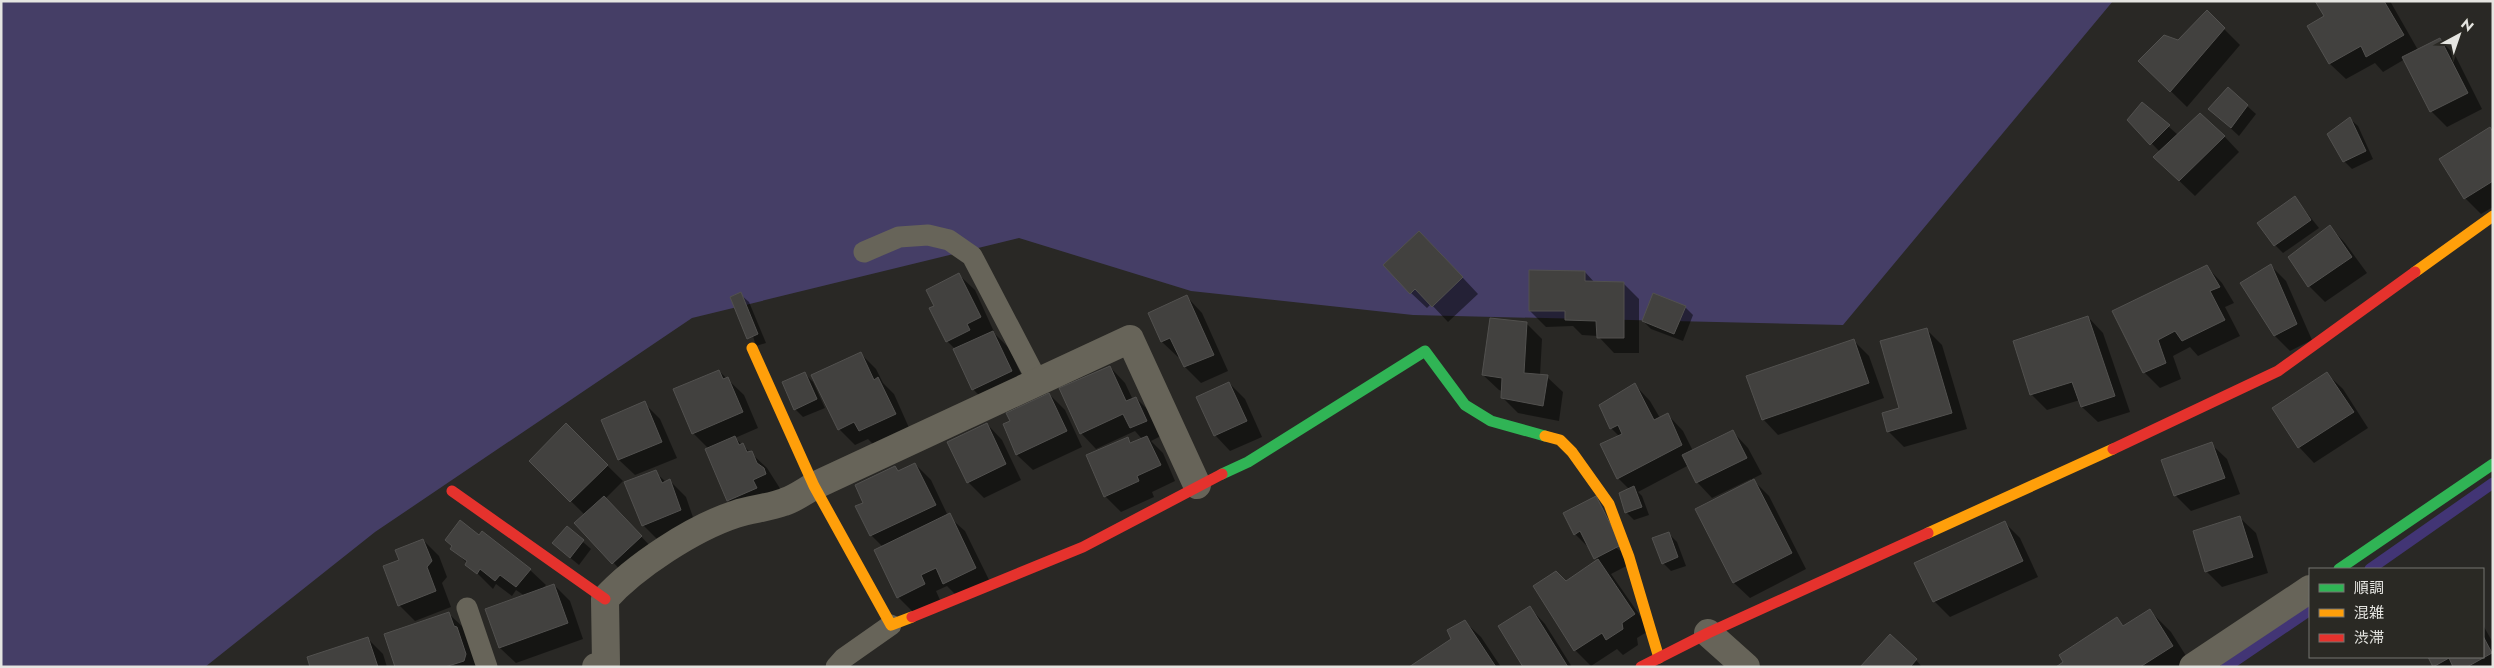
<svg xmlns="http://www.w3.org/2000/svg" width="2494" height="668" font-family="Jost,'Noto Sans JP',sans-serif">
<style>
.green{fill:#453e66}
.shadow{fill:#0007}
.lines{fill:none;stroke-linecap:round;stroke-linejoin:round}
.stream{stroke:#423575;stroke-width:11}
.building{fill:#42413f;stroke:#52514f}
.lane{stroke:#676459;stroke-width:21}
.street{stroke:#676459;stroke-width:28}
.fast{stroke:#30b455;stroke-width:11}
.slow{stroke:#ff9f0a;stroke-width:11}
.jam{stroke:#e5322d;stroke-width:11}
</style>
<rect width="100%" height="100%" fill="#292825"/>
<polygon class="green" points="1,1 2113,1 1843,325 1413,315 1191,291 1019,238 692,318 375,532 205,667 1,667"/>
<g class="shadow">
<polygon points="2317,1 2390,1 2418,50 2440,40 2455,55 2482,109 2447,127 2431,111 2405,59 2383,72 2375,63 2346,79 2330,64 2309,27 2326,17"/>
<polygon points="2207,12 2240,45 2187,107 2140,61 2179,42"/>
<polygon points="2228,89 2256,114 2239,136 2210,109"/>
<polygon points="2142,103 2178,135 2224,136 2239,152 2195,196 2170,172 2160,152 2129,120"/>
<polygon points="2350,119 2358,126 2373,159 2352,169 2344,161"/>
<polygon points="2493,132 2493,207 2481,214 2465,198"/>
<polygon points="2295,198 2319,228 2283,253 2275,245"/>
<polygon points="2330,227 2345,243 2367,273 2325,302 2309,286"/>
<polygon points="1435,248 1478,294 1448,322 1431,304 1427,308 1411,293"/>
<polygon points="2271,266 2286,281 2312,340 2290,351 2274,335"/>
<polygon points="2207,267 2222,283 2234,303 2225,307 2240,336 2198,356 2190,347 2173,356 2181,379 2160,388 2144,372 2114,312"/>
<polygon points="1585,272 1595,283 1623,283 1639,299 1639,353 1614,353 1598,336 1582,335 1573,326 1546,327 1530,311"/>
<polygon points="959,275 975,290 995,334 1009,348 1027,387 988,405 973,389 955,349 947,341 935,306"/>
<polygon points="740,294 749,302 766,343 756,346"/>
<polygon points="1187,297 1202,313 1228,371 1201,383 1185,367 1180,356 1178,357 1162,342 1150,313"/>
<polygon points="1685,307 1693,315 1683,341 1651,329 1643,321"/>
<polygon points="2088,317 2103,333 2130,412 2098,422 2082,407 2080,400 2047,410 2032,395 2014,342"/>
<polygon points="1526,323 1542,339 1540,376 1547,377 1563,392 1559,421 1518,413 1502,397 1502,391 1499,390 1483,375"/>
<polygon points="1926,329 1942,345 1967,429 1904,447 1888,431 1901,409"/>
<polygon points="1853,340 1869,356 1884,398 1778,435 1763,419"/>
<polygon points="860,353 876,369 883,383 894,394 910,430 875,446 868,439 855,445 839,429"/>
<polygon points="1110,367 1125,383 1133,400 1136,398 1152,414 1161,436 1151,441 1163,453 1175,481 1152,492 1154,497 1121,512 1105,496 1127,438 1132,444 1142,439 1135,431 1096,449 1081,433"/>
<polygon points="719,371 744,395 758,428 735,438 767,468 781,490 743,516 728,500 708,448 693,433"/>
<polygon points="805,374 813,382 825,408 803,417 795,409"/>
<polygon points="2327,374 2343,389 2368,428 2314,463 2299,447"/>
<polygon points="1229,383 1245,399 1262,437 1230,451 1215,435"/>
<polygon points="1635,385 1650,401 1660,418 1668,415 1683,431 1693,451 1733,432 1748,448 1762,474 1752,479 1769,496 1806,569 1750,598 1734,583 1697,509 1752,481 1751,479 1712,498 1697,482 1689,465 1638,492 1642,496 1649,515 1634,520 1626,512 1630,490 1618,478 1620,437 1611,428"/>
<polygon points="1049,394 1065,410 1082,447 1033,470 1017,455 1004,425"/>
<polygon points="644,403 660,419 677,458 635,475 619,460 602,421"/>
<polygon points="987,424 1002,440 1021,480 984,498 968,482"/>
<polygon points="566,425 623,481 605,499 657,553 629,579 576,523 585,515 530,461"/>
<polygon points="2211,444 2227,459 2240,494 2191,511 2175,495"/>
<polygon points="915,464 931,480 948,516 965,531 991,584 960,599 947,586 936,591 940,600 914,613 898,597 883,547 871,535 857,507 865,503 895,468 899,472"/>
<polygon points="655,472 666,482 670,481 686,497 696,526 659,541 643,525"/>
<polygon points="1564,514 1636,561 1611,574 1650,630 1637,638 1638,645 1623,655 1617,649 1591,666 1575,650 1566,582 1598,561 1591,550 1575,534"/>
<polygon points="2240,518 2256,533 2268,573 2222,587 2206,571"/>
<polygon points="2005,523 2020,538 2038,577 1950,617 1934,601"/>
<polygon points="567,528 591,549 579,565 562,551"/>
<polygon points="1669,534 1677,542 1686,566 1671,571 1663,563"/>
<polygon points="423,540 439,556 447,577 442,583 451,607 415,621 399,605 401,561"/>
<polygon points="452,548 530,570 546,585 542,589 554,585 570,601 583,639 516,663 500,648 525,596 516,590 512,596 496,584 493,589"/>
<polygon points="1530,608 1545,624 1572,667 1525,667"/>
<polygon points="2149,610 2171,632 2193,667 2058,667 2117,619 2124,626"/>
<polygon points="449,614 465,629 480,667 396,667"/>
<polygon points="1465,622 1481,637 1501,667 1411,667 1453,639"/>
<polygon points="2483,625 2493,643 2493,667 2434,666 2429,657 2483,657"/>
<polygon points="367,638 383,654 387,667 312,667"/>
<polygon points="1916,660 1922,667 1862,667"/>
</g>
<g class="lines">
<g class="stream">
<polyline points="2370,569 2493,483"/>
<polyline points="2226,667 2310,610"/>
</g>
</g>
<g class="building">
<polygon points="2315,1 2384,1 2404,35 2366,57 2361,46 2329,64 2307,26 2324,16"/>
<polygon points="2207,10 2225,28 2170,92 2138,61 2164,35 2178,40"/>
<polygon points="2440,38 2468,93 2430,112 2402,57"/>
<polygon points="2228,87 2248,105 2231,128 2208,109"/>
<polygon points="2142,102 2170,125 2150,145 2127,120"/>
<polygon points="2200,113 2225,136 2179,181 2153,157"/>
<polygon points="2350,117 2366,151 2343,162 2327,134"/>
<polygon points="2490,127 2493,132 2493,181 2464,199 2439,159"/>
<polygon points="2295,196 2311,220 2274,246 2257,223"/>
<polygon points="2330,225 2352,257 2308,287 2288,257"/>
<polygon points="1419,231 1463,277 1432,307 1415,289 1410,294 1383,265"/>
<polygon points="2271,264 2297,324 2274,336 2240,283"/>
<polygon points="2207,265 2220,287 2210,291 2225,320 2182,341 2175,331 2158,340 2166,363 2143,373 2112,311"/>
<polygon points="1529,270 1585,271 1585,281 1624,282 1624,338 1597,338 1596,321 1565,320 1565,311 1529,311"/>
<polygon points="959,273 981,317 967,324 970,330 946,342 929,308 934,306 926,290"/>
<polygon points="741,292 758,334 747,339 730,297"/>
<polygon points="1653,293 1686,306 1674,334 1642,321"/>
<polygon points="1187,295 1214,355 1184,367 1170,338 1161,342 1148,313"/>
<polygon points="2088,316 2115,396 2081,407 2072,382 2030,395 2013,341"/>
<polygon points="1490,318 1527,322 1524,373 1548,375 1543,406 1501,398 1502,378 1482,375"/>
<polygon points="1927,328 1952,413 1887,432 1882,413 1899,408 1880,341"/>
<polygon points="993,331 1012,371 972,390 953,349"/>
<polygon points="1854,339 1869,383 1762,420 1746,376"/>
<polygon points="861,352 874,380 878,377 896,414 859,431 854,422 838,430 811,375"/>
<polygon points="1110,366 1126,401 1136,397 1147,421 1130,428 1123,414 1080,434 1059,388"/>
<polygon points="719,370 723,379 728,377 743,412 692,434 673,389"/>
<polygon points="805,372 817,399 794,410 782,382"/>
<polygon points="2327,372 2354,412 2298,448 2272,408"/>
<polygon points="1229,382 1247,421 1214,436 1196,397"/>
<polygon points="1635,383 1654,420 1668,413 1682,445 1617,479 1600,444 1622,434 1618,425 1610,429 1599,405"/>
<polygon points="1049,393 1067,431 1016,455 1003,424 1010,421 1006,413"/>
<polygon points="645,401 662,442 618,460 601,420"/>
<polygon points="566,423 608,465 570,502 529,461"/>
<polygon points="987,423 1006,464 967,483 947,442"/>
<polygon points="1733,430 1747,458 1696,483 1682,455"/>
<polygon points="735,436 739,445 743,443 747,452 752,451 757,463 764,468 766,474 753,480 757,488 727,501 705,449"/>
<polygon points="1147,436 1161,465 1137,476 1139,481 1104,497 1086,455 1128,437 1130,443"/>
<polygon points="2212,442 2225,478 2174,496 2161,460"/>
<polygon points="915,463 936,505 870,536 855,506 863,503 855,485 895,466 898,471"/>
<polygon points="656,470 662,483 670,479 681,510 642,526 624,482"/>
<polygon points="1754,479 1792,553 1733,583 1695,509"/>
<polygon points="1634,486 1642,507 1625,513 1619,493"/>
<polygon points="604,496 642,536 612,564 574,523"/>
<polygon points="1596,496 1621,545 1594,559 1580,531 1574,535 1563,513"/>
<polygon points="950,513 976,568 943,584 936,568 921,575 925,584 897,598 874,550"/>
<polygon points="2240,516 2253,557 2205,572 2193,531"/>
<polygon points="460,520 479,535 482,531 531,569 516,587 500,575 495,581 480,569 477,574 465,565 467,561 450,549 452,546 445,540"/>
<polygon points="2005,521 2023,561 1933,602 1914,563"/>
<polygon points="567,526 584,540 570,558 552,543"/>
<polygon points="1669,532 1678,557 1662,564 1652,538"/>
<polygon points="423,539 432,561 427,567 436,591 398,606 383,566 399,560 395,550"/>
<polygon points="1598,559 1635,614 1622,623 1623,629 1606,640 1602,633 1574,651 1533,586 1556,571 1566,581"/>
<polygon points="554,584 568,623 499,648 485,609"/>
<polygon points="1530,606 1568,667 1523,667 1498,626"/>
<polygon points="2150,609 2173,646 2140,667 2056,667 2063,662 2059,655 2117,617 2123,626"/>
<polygon points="449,612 454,626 457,627 466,654 464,661 445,667 395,667 384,634"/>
<polygon points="1465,620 1496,667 1409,667 1451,639 1447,630"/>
<polygon points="1890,634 1917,659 1910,667 1860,667"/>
<polygon points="2483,636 2492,653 2467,667 2453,667 2449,658 2433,667 2428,657 2483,657"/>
<polygon points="368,637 378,667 310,667 307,657"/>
</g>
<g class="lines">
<g class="lane">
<polyline points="864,252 899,237 928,235 949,240 972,256 1038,382"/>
<polyline points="467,608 487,667"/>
<polyline points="836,667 844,658 891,625"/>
</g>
<g class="street">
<polyline points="1708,633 1746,667"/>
<path d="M596,667L606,664L605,599C635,566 693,528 736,514C751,509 768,508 784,502C794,499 805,491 814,486L1130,339L1197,485"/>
<polyline points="2193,667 2310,589"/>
</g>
<g class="fast">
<polyline points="1222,474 1248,462 1425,351 1465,405 1491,421 1545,436"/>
<polyline points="2339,569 2493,464"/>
</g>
<g class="slow">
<polyline points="2415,272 2493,216"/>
<polyline points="752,348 814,486 891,625 912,617"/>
<polyline points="1545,436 1560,440 1572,452 1609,504 1629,557 1659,658"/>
<polyline points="1928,533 2113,449"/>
</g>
<g class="jam">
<polyline points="2113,449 2278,371 2415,272"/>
<polyline points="452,491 605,599"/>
<polyline points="912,617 1083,547 1222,474"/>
<polyline points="1641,667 1708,633 1928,533"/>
</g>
</g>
<rect width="2494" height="668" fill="none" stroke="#e5e5e1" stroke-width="5"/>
<rect x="2309" y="568" width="175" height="90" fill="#2a2924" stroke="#757470"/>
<rect x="2319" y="584" width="25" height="8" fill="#30b455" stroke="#757470"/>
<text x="2354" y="593" font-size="15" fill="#e5e5e1">順調</text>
<rect x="2319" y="609" width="25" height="8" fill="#ff9f0a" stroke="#757470"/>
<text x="2354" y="618" font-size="15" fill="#e5e5e1">混雑</text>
<rect x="2319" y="634" width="25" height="8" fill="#e5322d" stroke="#757470"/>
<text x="2354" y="643" font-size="15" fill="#e5e5e1">渋滞</text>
<g transform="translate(2459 35) rotate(40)" stroke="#2a2924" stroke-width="4" paint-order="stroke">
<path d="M0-4L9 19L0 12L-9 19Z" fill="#e5e5e1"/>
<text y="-8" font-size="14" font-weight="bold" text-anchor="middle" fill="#e5e5e1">N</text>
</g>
</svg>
